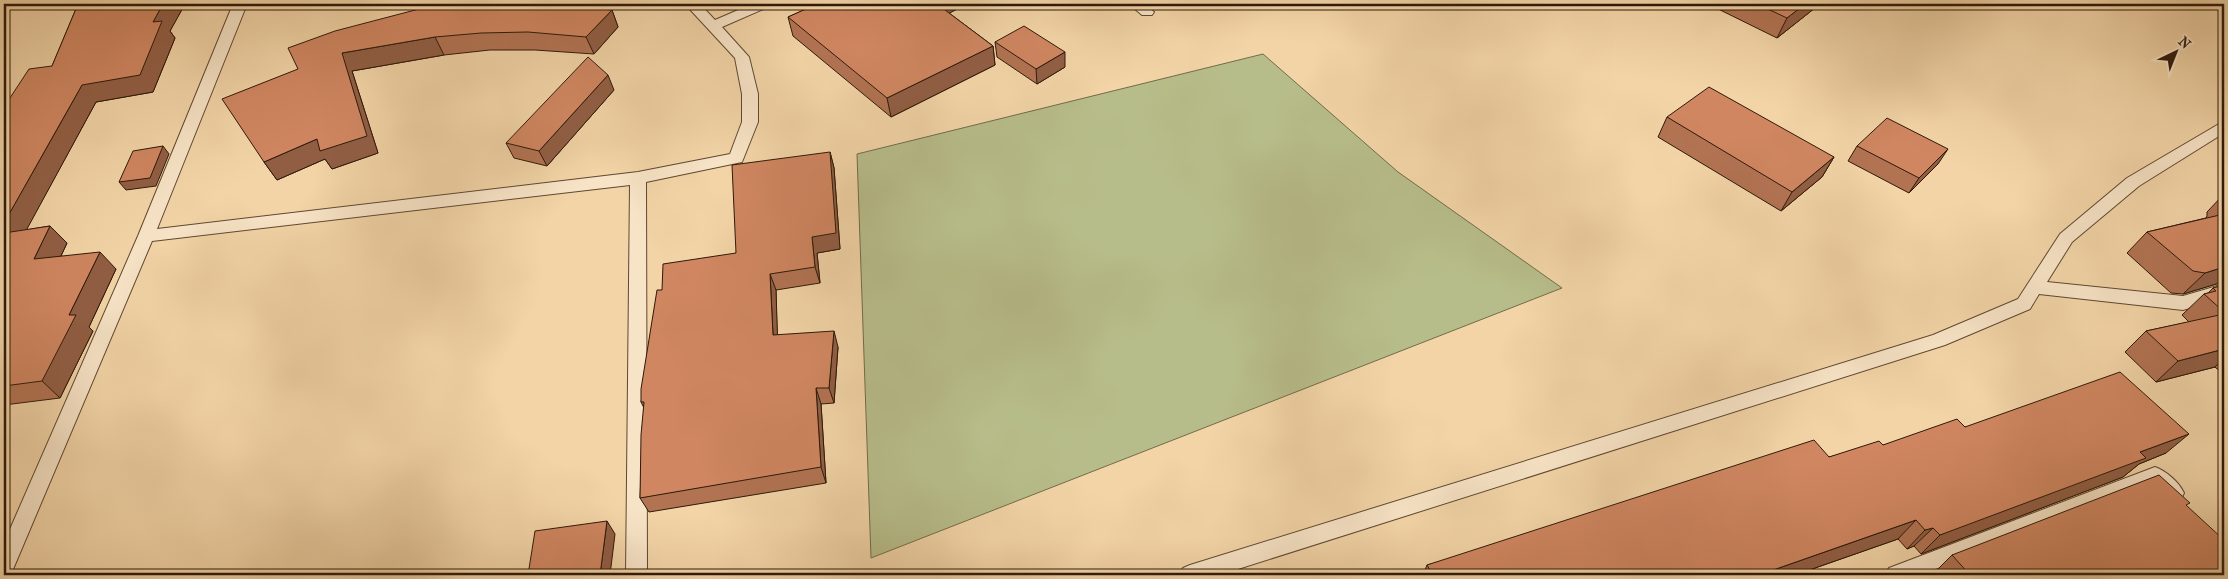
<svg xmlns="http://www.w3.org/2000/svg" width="2228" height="579" font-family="'IM FELL French Canon',serif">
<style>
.green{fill:#b7bd8a;stroke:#726b4a}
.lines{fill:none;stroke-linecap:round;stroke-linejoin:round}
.service-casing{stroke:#5f4830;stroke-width:2}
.service{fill:#f7e3c6;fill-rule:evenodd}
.wall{fill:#b27353;stroke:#2e1909}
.shaded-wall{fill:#915e44;stroke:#2e1909}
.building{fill:#cf8661;stroke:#2e1909}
</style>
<rect width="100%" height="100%" fill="#f2d4a7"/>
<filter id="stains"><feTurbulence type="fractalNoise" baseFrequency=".004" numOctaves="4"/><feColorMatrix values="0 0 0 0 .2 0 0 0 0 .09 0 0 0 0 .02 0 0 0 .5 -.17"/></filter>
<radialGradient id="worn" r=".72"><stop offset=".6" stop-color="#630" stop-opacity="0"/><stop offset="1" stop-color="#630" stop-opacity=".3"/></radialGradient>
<polygon class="green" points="1263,54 1398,172 1562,288 871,558 857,154"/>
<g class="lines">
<defs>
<g id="service">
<polygon points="233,4 247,4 157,229 638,172 730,154 742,122 742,94 735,58 685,4 700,4 715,20 752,4 770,4 768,7 722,27 749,57 758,94 758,122 742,162 646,182 647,575 626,575 630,185 152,241 14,567 11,574 4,575 4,543 138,236"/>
<polygon points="1129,4 1145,4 1154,12 1152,15 1142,15"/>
<polygon points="2224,121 2224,133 2139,186 2072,242 2047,282 2183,296 2224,284 2224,298 2183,310 2039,294 2030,309 1945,345 1219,575 1179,575 1183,568 1190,565 1933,335 2018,299 2060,234 2127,178"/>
<path d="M2155,467C2166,471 2179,482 2184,493L2181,499C2168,504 2161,494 2152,485L1920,575H1885L1889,568Z"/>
</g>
</defs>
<use href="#service" class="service-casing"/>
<use href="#service" class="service"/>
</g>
<g class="wall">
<polygon points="78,4 185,4 170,31 175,38 153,92 96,102 26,230 50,226 67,243 61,256 116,269 89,327 93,331 60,398 4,405 4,107 52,66"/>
<polygon points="426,4 541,4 612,10 618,27 594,54 535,50 490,50 444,55 352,71 378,153 332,169 325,159 277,180 264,162 298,69 432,5"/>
<polygon points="811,4 967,4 949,13 993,46 995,65 891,117 793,36 788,17 813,6"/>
<polygon points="1708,4 1820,4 1777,38"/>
<polygon points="995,42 1065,67 1037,84 997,57"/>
<polygon points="614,90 547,166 514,158 506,143"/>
<polygon points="1667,117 1834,157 1822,177 1781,211 1658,137"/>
<polygon points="1857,146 1938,164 1909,193 1848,161"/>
<polygon points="830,152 834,168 840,249 817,253 820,283 776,290 777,335 838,347 834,403 821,404 826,483 649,512 640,498 644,408 641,402 662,290 736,253"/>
<polygon points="2224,194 2224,283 2223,282 2183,294 2171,293 2127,253 2147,232 2206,218 2207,216 2207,212"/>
<polygon points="2224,285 2224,375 2215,367 2156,382 2125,352 2146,331 2189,322 2182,315 2204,294 2208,293 2213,288"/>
<polygon points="1965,427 2166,453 2139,464 2123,477 1921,554 1914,546 1907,549 1898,539 1795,575 1423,575 1427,565 1829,457"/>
<polygon points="2187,506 2224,575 1939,575 1936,571 1952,555"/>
</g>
<g class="shaded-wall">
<polygon points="163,4 185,4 170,31 175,38 153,92 96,102 15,251 4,240 4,223 82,85 153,22"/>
<polygon points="934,4 967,4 936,20"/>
<polygon points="1805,4 1820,4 1777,38 1787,18"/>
<polygon points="612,10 618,27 594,54 586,37"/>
<polygon points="435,37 444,55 352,71 378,153 332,169 325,159 277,180 264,162 317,139 342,53"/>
<polygon points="993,46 995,65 891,117 887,98"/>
<polygon points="1065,52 1065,67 1037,84 1036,69"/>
<polygon points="608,75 614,90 547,166 539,151"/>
<polygon points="163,146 169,154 156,186 126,190 119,182"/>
<polygon points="1948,149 1938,164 1909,193 1919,178"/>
<polygon points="830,152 834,168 840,249 817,253 820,283 815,267 812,237"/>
<polygon points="1834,157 1822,177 1781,211 1792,192"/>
<polygon points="50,226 67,243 51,277 34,259"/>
<polygon points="100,252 116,269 89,327 93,331 60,398 42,381 69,315"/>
<polygon points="2224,267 2224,281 2223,282 2183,294 2205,273"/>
<polygon points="770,274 776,290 778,351 773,335"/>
<polygon points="834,331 838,347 834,403 829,388"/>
<polygon points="2224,349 2224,358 2215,367 2156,382 2178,361"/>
<polygon points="816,388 821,404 826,483 821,467"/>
<polygon points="2189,434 2166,453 2139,464 2123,477 1921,554 1940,535 2140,452"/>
<polygon points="1916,520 1898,539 1795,575 1759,575"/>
<polygon points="607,521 615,534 610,575 600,575"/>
<polygon points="1933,528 1914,546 1907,549 1925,530"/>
<polygon points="100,571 107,575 98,575"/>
</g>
<g class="building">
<polygon points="78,4 163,4 153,22 162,21 140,75 82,85 4,223 4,107 29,69 52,66"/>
<polygon points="438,4 541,4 612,10 586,37 528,32 481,33 435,37 342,53 367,136 320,151 317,139 264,162 222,99 298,69 288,48 335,31"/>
<polygon points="817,4 937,4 993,46 887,98 788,17"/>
<polygon points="1757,4 1805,4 1787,18"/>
<polygon points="1024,26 1065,52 1036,69 995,42"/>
<polygon points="588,57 608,75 539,151 506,143"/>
<polygon points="1709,87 1834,157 1792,192 1667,117"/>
<polygon points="1887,118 1948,149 1919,178 1857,146"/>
<polygon points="163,146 150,178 119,182 133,151"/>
<polygon points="830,152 836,233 812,237 815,267 770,274 773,335 834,331 829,388 816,388 821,467 640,498 641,435 644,402 641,402 641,389 657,290 662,290 663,264 736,253 732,165"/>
<polygon points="2224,214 2224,267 2205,273 2193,271 2147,232"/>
<polygon points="50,226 34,259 100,252 69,315 76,315 42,381 4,386 4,233"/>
<polygon points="2224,285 2224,312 2204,294 2216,291 2213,288"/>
<polygon points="2224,314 2224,349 2178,361 2146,331"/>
<polygon points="2120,372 2189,434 2140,452 2146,458 1940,535 1933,528 1925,530 1916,520 1759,575 1433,575 1427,565 1814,440 1829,457 1879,441 1883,445 1957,419 1965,427"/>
<polygon points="2159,475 2190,503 2186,505 2224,540 2224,575 1970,575 1952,555"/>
<polygon points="607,521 600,575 528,575 535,531"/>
<polygon points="100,571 98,575 58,575"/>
</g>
<rect width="2228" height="579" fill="none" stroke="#f2d4a7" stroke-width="20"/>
<rect x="5" y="5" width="2218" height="569" fill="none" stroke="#2e1909" stroke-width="2.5"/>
<rect x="10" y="10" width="2208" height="559" fill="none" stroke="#2e1909"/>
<g transform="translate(2176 52) rotate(43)" stroke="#f7e3c6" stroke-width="4" paint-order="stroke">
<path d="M0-4L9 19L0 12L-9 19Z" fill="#2e1909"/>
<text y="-8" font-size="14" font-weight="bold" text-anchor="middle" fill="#2e1909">N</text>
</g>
<rect width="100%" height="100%" filter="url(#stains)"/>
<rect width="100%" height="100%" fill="url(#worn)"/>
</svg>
